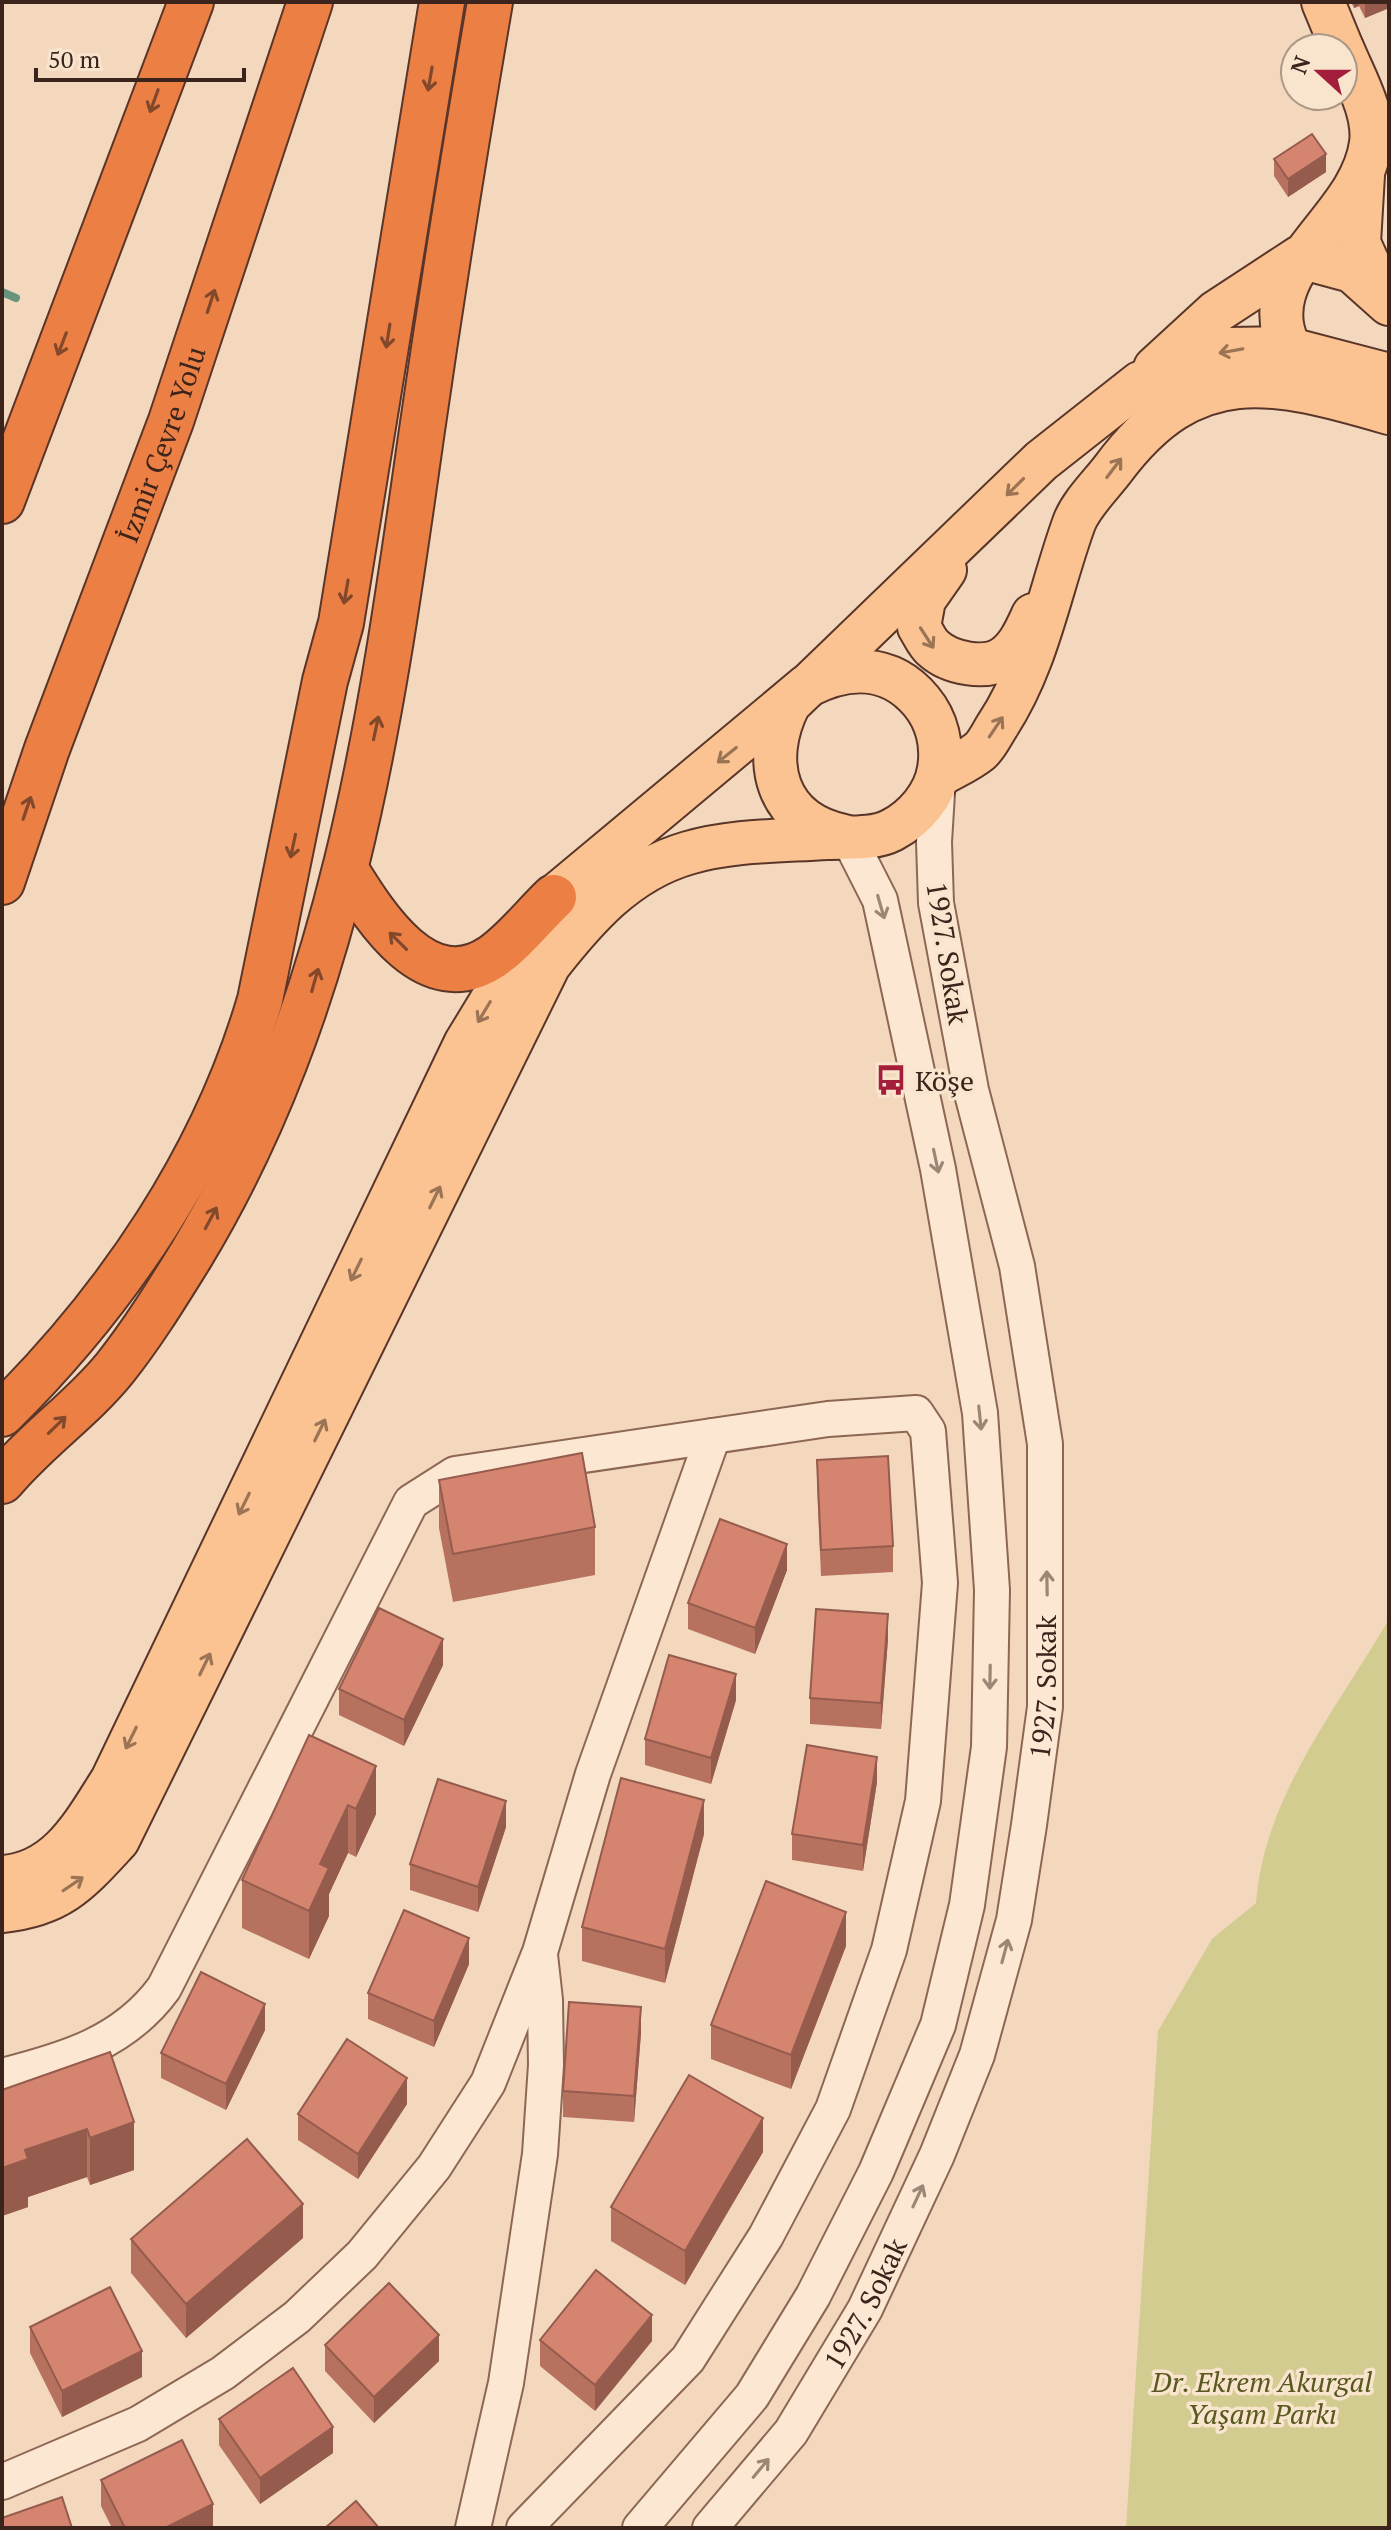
<svg xmlns="http://www.w3.org/2000/svg" width="1391" height="2530" font-family="'PT Serif',serif">
<style>
.green{fill:#d2cc91}
.lines{fill:none;stroke-linecap:round;stroke-linejoin:round}
.stream{stroke:#68937f;stroke-width:8}
.minor-casing{stroke:#8d6754;stroke-width:38}
.major-casing{stroke:#5a362a;stroke-width:46}
.highway-casing{stroke:#5a362a;stroke-width:48}
.minor{stroke:#fce7d2;stroke-width:34}
.major{stroke:#fbc391;stroke-width:42}
.highway{stroke:#ec7f44;stroke-width:44}
.wall{fill:#b7725f}
.shaded-wall{fill:#955c4e}
.building{fill:#d5846f;stroke:#955c4e;stroke-width:2}
.oneway{stroke:#82482b}
.oneway2{stroke:#9b7456}
.oneway3{stroke:#9c8676}
.labels{text-anchor:middle;dominant-baseline:central;stroke-width:7;stroke-linejoin:round;paint-order:stroke}
.street-label{font-size:28px;fill:#3b241b;stroke:#f9e4ce}
.poi-label{font-size:28px;fill:#3b241b;stroke:#f9e4ce;text-anchor:start}
.park-label{font-size:28px;font-style:italic;fill:#57591f;stroke:#f9e4ce}
</style>
<rect width="100%" height="100%" fill="#f3d8be"/>
<path class="green" d="M1389,1619V2528H1126L1158,2031L1212,1939L1256,1903C1264,1796 1337,1709 1389,1619Z"/>
<g class="lines">
<polyline class="stream" points="2,292 16,298"/>
<defs>
<g id="minor">
<path d="M2,2076C65,2060 124,2043 164,1988L411,1502L455,1474L828,1419L916,1413L928,1431L940,1583L923,1801L889,1950L833,2109L766,2236L688,2359L524,2528"/>
<polyline points="2,2482 138,2424 223,2373 297,2317 362,2255 434,2167 488,2083 540,1952 593,1774 713,1436"/>
<polyline points="473,2528 506,2383 540,2154 546,2065 545,2000 540,1955"/>
<polyline points="640,2528 752,2396 813,2296 876,2172 938,2025 967,1905 989,1747 992,1590 980,1413 938,1169 880,900 848,837"/>
<path id="s1" d="M710,2528L791,2432L865,2309L937,2155L977,2055L1014,1920L1029,1825L1045,1707V1444L1017,1266L971,1090L936,903L934,842L938,777"/>
</g>
<g id="major">
<polyline points="1323,2 1342,48"/>
<polyline points="1363,175 1359,243 1383,296"/>
<polyline points="1155,368 1216,312 1300,257 1352,271 1389,304"/>
<path d="M1303,370C1231,275 1360,229 1371,143C1375,112 1354,77 1343,50"/>
<path d="M945,570L924,600L919,627C923,633 927,643 933,648C949,663 986,671 1005,657C1019,647 1026,630 1033,615"/>
<path d="M938,776C951,768 968,761 980,751C987,745 992,734 997,726C1038,664 1049,592 1074,523C1081,504 1101,485 1113,469C1195,359 1272,379 1389,413"/>
<path d="M844,836C776,822 760,762 789,704L1041,461L1140,383L1231,349L1286,348L1389,375"/>
<path d="M2,1877C59,1874 85,1822 112,1780L465,1044L554,897L807,686C847,665 890,664 921,701C937,720 943,745 939,769C935,795 915,818 892,830C873,840 848,837 827,838C781,841 732,840 688,853C626,871 586,918 549,965L118,1840C80,1881 61,1905 2,1911"/>
</g>
<g id="highway">
<polyline points="2,501 191,2"/>
<path d="M346,870C374,915 426,1001 492,957C514,942 534,916 554,897"/>
<path id="s2" d="M2,882L47,749L171,421L310,2"/>
<path d="M2,1414C118,1299 214,1158 260,1000L325,681L341,623L442,2"/>
<path d="M2,1481C36,1440 82,1409 115,1368C143,1333 168,1292 191,1255C342,1005 381,720 421,437C442,291 465,147 490,2"/>
</g>
</defs>
<use href="#minor" class="minor-casing"/>
<use href="#major" class="major-casing"/>
<use href="#highway" class="highway-casing"/>
<use href="#minor" class="minor"/>
<use href="#major" class="major"/>
<use href="#highway" class="highway"/>
</g>
<g class="wall">
<polygon points="1351,2 1389,2 1389,8 1365,18 1359,6 1354,8"/>
<polygon points="1274,159 1326,172 1288,197 1274,176"/>
<polygon points="817,1460 893,1546 893,1572 821,1576 817,1486"/>
<polygon points="439,1480 595,1527 595,1575 453,1602 439,1528"/>
<polygon points="787,1570 755,1654 688,1629 688,1603"/>
<polygon points="888,1639 881,1729 810,1724 810,1698"/>
<polygon points="443,1665 404,1746 339,1715 339,1689"/>
<polygon points="736,1700 711,1784 645,1765 645,1739"/>
<polygon points="376,1766 376,1814 356,1857 348,1853 329,1894 329,1916 309,1959 242,1928 242,1880"/>
<polygon points="877,1782 863,1871 792,1860 792,1834"/>
<polygon points="506,1827 478,1912 410,1890 410,1864"/>
<polygon points="704,1834 665,1983 582,1961 582,1927"/>
<polygon points="846,1946 791,2089 711,2059 711,2025"/>
<polygon points="469,1964 434,2047 368,2019 368,1993"/>
<polygon points="265,2030 226,2110 161,2078 161,2053"/>
<polygon points="641,2033 634,2122 563,2117 563,2091"/>
<polygon points="110,2052 134,2170 90,2185 87,2177 28,2197 28,2207 2,2216"/>
<polygon points="407,2104 358,2179 298,2140 298,2114"/>
<polygon points="763,2152 685,2285 611,2241 611,2207"/>
<polygon points="303,2238 186,2338 131,2273 131,2239"/>
<polygon points="30,2327 142,2377 62,2417 30,2353"/>
<polygon points="540,2340 652,2341 595,2411 540,2366"/>
<polygon points="325,2345 439,2361 374,2423 325,2371"/>
<polygon points="219,2419 333,2453 260,2504 219,2445"/>
<polygon points="101,2480 213,2528 112,2528 101,2506"/>
</g>
<g class="shaded-wall">
<polygon points="1354,2 1359,2 1359,6 1354,8"/>
<polygon points="1365,2 1389,2 1389,8 1365,18"/>
<polygon points="1326,154 1326,172 1288,197 1288,179"/>
<polygon points="787,1544 787,1570 755,1654 755,1628"/>
<polygon points="888,1614 888,1639 881,1729 881,1703"/>
<polygon points="443,1639 443,1665 404,1746 404,1720"/>
<polygon points="736,1674 736,1700 711,1784 711,1758"/>
<polygon points="877,1757 877,1782 863,1871 863,1845"/>
<polygon points="376,1766 376,1814 356,1857 356,1809"/>
<polygon points="704,1800 704,1834 665,1983 665,1949"/>
<polygon points="506,1801 506,1827 478,1912 478,1887"/>
<polygon points="348,1805 348,1853 329,1894 329,1916 309,1959 309,1911 320,1864"/>
<polygon points="846,1912 846,1946 791,2089 791,2055"/>
<polygon points="469,1938 469,1964 434,2047 434,2021"/>
<polygon points="265,2004 265,2030 226,2110 226,2084"/>
<polygon points="641,2007 641,2033 634,2122 634,2096"/>
<polygon points="407,2078 407,2104 358,2179 358,2154"/>
<polygon points="763,2118 763,2152 685,2285 685,2251"/>
<polygon points="134,2122 134,2170 90,2185 90,2138"/>
<polygon points="87,2129 87,2177 28,2197 28,2207 2,2216 2,2168 25,2150"/>
<polygon points="303,2204 303,2238 186,2338 186,2304"/>
<polygon points="652,2315 652,2341 595,2411 595,2385"/>
<polygon points="439,2335 439,2361 374,2423 374,2397"/>
<polygon points="142,2351 142,2377 62,2417 62,2391"/>
<polygon points="333,2427 333,2453 260,2504 260,2478"/>
<polygon points="213,2504 213,2528 165,2528"/>
</g>
<g class="building">
<polygon points="1312,134 1326,154 1288,179 1274,159"/>
<polygon points="582,1453 595,1527 453,1554 439,1480"/>
<polygon points="888,1456 893,1546 821,1550 817,1460"/>
<polygon points="720,1519 787,1544 755,1628 688,1603"/>
<polygon points="379,1608 443,1639 404,1720 339,1689"/>
<polygon points="816,1609 888,1614 881,1703 810,1698"/>
<polygon points="669,1655 736,1674 711,1758 645,1739"/>
<polygon points="309,1735 376,1766 356,1809 348,1805 320,1864 329,1868 309,1911 242,1880"/>
<polygon points="807,1745 877,1757 863,1845 792,1834"/>
<polygon points="621,1778 704,1800 665,1949 582,1927"/>
<polygon points="438,1779 506,1801 478,1887 410,1864"/>
<polygon points="766,1881 846,1912 791,2055 711,2025"/>
<polygon points="404,1910 469,1938 434,2021 368,1993"/>
<polygon points="201,1972 265,2004 226,2084 161,2053"/>
<polygon points="569,2002 641,2007 634,2096 563,2091"/>
<polygon points="347,2039 407,2078 358,2154 298,2114"/>
<polygon points="110,2052 134,2122 90,2138 87,2129 25,2150 28,2159 2,2168 2,2090"/>
<polygon points="689,2075 763,2118 685,2251 611,2207"/>
<polygon points="247,2139 303,2204 186,2304 131,2239"/>
<polygon points="596,2270 652,2315 595,2385 540,2340"/>
<polygon points="389,2283 439,2335 374,2397 325,2345"/>
<polygon points="110,2287 142,2351 62,2391 30,2327"/>
<polygon points="293,2368 333,2427 260,2478 219,2419"/>
<polygon points="182,2440 213,2504 165,2528 125,2528 101,2480"/>
<polygon points="62,2497 72,2528 2,2528 2,2518"/>
<polygon points="356,2501 379,2528 325,2528"/>
</g>
<defs><path id="oneway-shaft" d="M-6 0H5M1.5-3L5.5 0L1.5 3" fill="none" stroke-width="1.6" stroke-linecap="round" stroke-linejoin="round" transform="scale(2)"/></defs>
<g class="oneway">
<use href="#oneway-shaft" transform="translate(430 79) rotate(100)"/>
<use href="#oneway-shaft" transform="translate(154 101) rotate(110)"/>
<use href="#oneway-shaft" transform="translate(211 301) rotate(-72)"/>
<use href="#oneway-shaft" transform="translate(388 336) rotate(99)"/>
<use href="#oneway-shaft" transform="translate(62 344) rotate(111)"/>
<use href="#oneway-shaft" transform="translate(346 592) rotate(100)"/>
<use href="#oneway-shaft" transform="translate(376 728) rotate(-78)"/>
<use href="#oneway-shaft" transform="translate(27 808) rotate(-71)"/>
<use href="#oneway-shaft" transform="translate(293 846) rotate(102)"/>
<use href="#oneway-shaft" transform="translate(398 941) rotate(-135)"/>
<use href="#oneway-shaft" transform="translate(315 980) rotate(-74)"/>
<use href="#oneway-shaft" transform="translate(211 1218) rotate(-62)"/>
<use href="#oneway-shaft" transform="translate(57 1425) rotate(-44)"/>
</g>
<g class="oneway2">
<use href="#oneway-shaft" transform="translate(1231 351) rotate(170)"/>
<use href="#oneway-shaft" transform="translate(1114 468) rotate(-53)"/>
<use href="#oneway-shaft" transform="translate(1015 487) rotate(135)"/>
<use href="#oneway-shaft" transform="translate(927 638) rotate(57)"/>
<use href="#oneway-shaft" transform="translate(996 727) rotate(-56)"/>
<use href="#oneway-shaft" transform="translate(727 755) rotate(141)"/>
<use href="#oneway-shaft" transform="translate(484 1012) rotate(121)"/>
<use href="#oneway-shaft" transform="translate(435 1197) rotate(-64)"/>
<use href="#oneway-shaft" transform="translate(356 1270) rotate(116)"/>
<use href="#oneway-shaft" transform="translate(320 1430) rotate(-64)"/>
<use href="#oneway-shaft" transform="translate(244 1504) rotate(116)"/>
<use href="#oneway-shaft" transform="translate(205 1664) rotate(-64)"/>
<use href="#oneway-shaft" transform="translate(131 1738) rotate(116)"/>
<use href="#oneway-shaft" transform="translate(73 1884) rotate(-34)"/>
</g>
<g class="oneway3">
<use href="#oneway-shaft" transform="translate(881 907) rotate(74)"/>
<use href="#oneway-shaft" transform="translate(936 1161) rotate(78)"/>
<use href="#oneway-shaft" transform="translate(980 1418) rotate(84)"/>
<use href="#oneway-shaft" transform="translate(1047 1583) rotate(-91)"/>
<use href="#oneway-shaft" transform="translate(990 1677) rotate(91)"/>
<use href="#oneway-shaft" transform="translate(1005 1951) rotate(-75)"/>
<use href="#oneway-shaft" transform="translate(918 2196) rotate(-65)"/>
<use href="#oneway-shaft" transform="translate(761 2468) rotate(-50)"/>
</g>
<defs>
<symbol id="bus-bare" viewBox="-9 -9 18 18"><path d="M-5-6H5V4H4V6H2V4H-2V6H-4V4H-5ZM-3.5-4V0h7V-4ZM-3.5 1.2v1.5H-2V1.2ZM2 1.2v1.5H3.5V1.2Z" fill="#a31e3b" stroke="#f9e4ce" stroke-width="2.5" paint-order="stroke"/></symbol>
</defs>
<g fill-rule="evenodd">
<use href="#bus-bare" x="869" y="1058" width="44" height="44"/>
</g>
<g class="labels">
<g class="street-label">
<text stroke="none"><textPath href="#s2" startOffset="466">İzmir Çevre Yolu</textPath></text>
<text transform="translate(948 953) rotate(81)">1927. Sokak</text>
<text stroke="none"><textPath href="#s1" startOffset="922">1927. Sokak</textPath></text>
<text stroke="none"><textPath href="#s1" startOffset="274">1927. Sokak</textPath></text>
</g>
<g class="poi-label">
<text x="915" y="1080">Köşe</text>
</g>
<g class="park-label">
<text x="1262" y="2381">Dr. Ekrem Akurgal<tspan x="1262" dy="32">Yaşam Parkı</tspan></text>
</g>
</g>
<rect width="1391" height="2530" fill="none" stroke="#3b241b" stroke-width="8"/>
<g transform="translate(1319 72) rotate(291)"><circle r="38" fill="#f9e4ce" stroke="#ad9786" stroke-width="2"/>
<path d="M0-6L14 30L0 20L-14 30Z" fill="#a31e3b"/>
<text y="-12" font-size="22" font-weight="bold" text-anchor="middle" fill="#3b241b">N</text>
</g>
<path d="M36 68v12h208v-12" fill="none" stroke="#3b241b" stroke-width="4"/>
<text x="48" y="68" font-size="24" fill="#3b241b" stroke="#f9e4ce" stroke-width="6" paint-order="stroke">50 m</text>
</svg>
